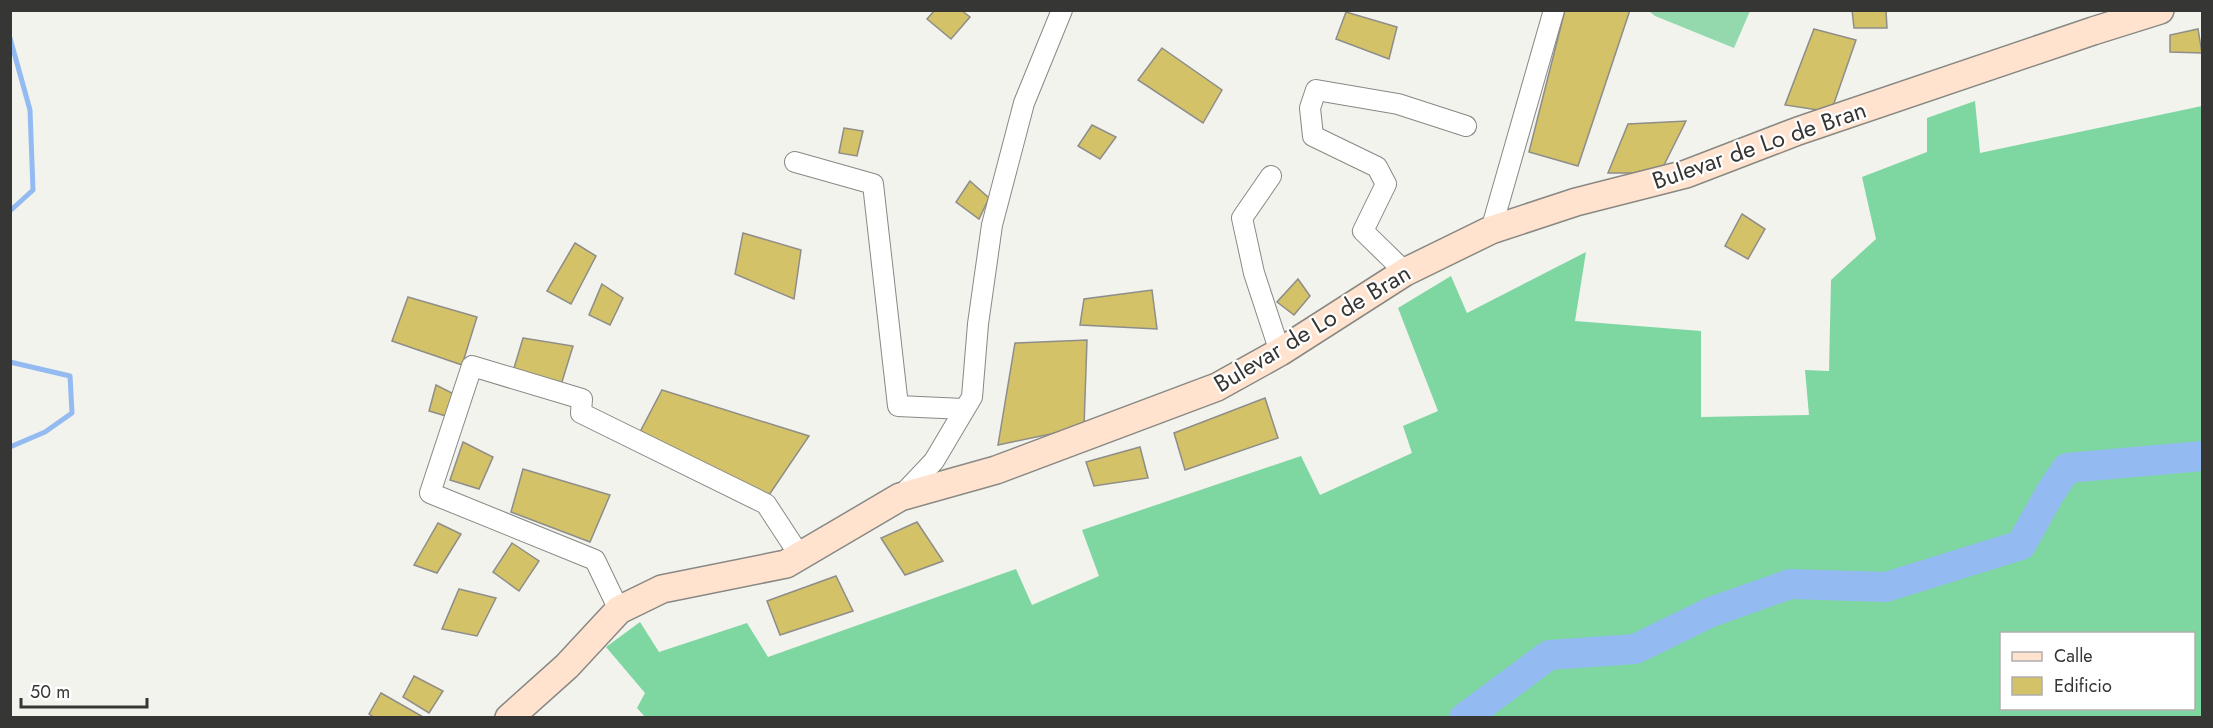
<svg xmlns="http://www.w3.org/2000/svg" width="2213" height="728" font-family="Jost,sans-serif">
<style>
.green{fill:#94d9ae}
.forest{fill:#7ed6a1;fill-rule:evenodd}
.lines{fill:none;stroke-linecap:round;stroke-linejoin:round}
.stream{stroke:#94baf2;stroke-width:5}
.river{stroke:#94baf2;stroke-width:30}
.building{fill:#d3c268;stroke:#8e8d89;stroke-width:1.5}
.street-casing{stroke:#888884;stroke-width:22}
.secondary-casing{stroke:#888884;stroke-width:30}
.street{stroke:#fff;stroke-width:20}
.secondary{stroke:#ffe3ce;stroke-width:27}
.labels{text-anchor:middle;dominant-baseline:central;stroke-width:4.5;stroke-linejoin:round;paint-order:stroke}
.street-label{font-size:24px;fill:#363634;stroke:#fff}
</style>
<rect width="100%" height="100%" fill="#f3f3ee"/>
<polygon class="green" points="1649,11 1750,11 1734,48 1655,16"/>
<path class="forest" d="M1975,101L1980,153L2202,106V717L646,718L637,708L645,693L606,647L640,622L659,652L747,623L768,657L1016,569L1032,605L1099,576L1082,530L1301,456L1320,495L1412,453L1403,426L1438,411L1398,308L1451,276L1467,313L1586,252L1575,321L1701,331V417L1809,415L1805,370L1829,371L1831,280L1876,239L1862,177L1927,152V118ZM2002,634H2194V708H2002Z"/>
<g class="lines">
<g class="stream">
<polyline points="10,38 30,110 33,190 10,211"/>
<polyline points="10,362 70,376 72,413 45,432 10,447"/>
</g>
<polyline class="river" points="1464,718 1549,655 1635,649 1711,612 1790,584 1886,587 2021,545 2050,493 2067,468 2202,456"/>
</g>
<g class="building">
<polygon points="935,10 961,10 970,17 951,39 927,19"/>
<polygon points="1565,10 1630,10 1578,166 1529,152"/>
<polygon points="1852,10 1886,10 1887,28 1854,28"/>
<polygon points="1346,12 1397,27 1389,59 1336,39"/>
<polygon points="1814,29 1856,40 1831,112 1785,105"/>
<polygon points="2198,29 2202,53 2170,52 2170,35"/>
<polygon points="1162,48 1222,90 1203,123 1138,80"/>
<polygon points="1686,121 1660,173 1608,173 1628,124"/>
<polygon points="1092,125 1116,137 1100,159 1078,146"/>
<polygon points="844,128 863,131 857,156 839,153"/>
<polygon points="970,181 989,198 979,219 956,202"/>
<polygon points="1742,214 1765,229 1748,259 1725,246"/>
<polygon points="743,233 801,250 794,299 735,274"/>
<polygon points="575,243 596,256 571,304 547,291"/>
<polygon points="1298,279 1310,296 1294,315 1277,302"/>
<polygon points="602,284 623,298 610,325 589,315"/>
<polygon points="1152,290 1157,329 1080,325 1084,299"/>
<polygon points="408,297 477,317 462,365 392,341"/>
<polygon points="523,338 573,346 561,385 514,368"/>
<polygon points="1087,340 1084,427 998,445 1015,343"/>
<polygon points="436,385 454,394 446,416 429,411"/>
<polygon points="662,390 809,436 769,495 640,432"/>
<polygon points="1265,398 1278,438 1185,470 1174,433"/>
<polygon points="463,442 493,457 479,489 450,480"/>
<polygon points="1140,447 1148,478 1094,486 1086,462"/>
<polygon points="523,469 610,495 590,542 511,512"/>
<polygon points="917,522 943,561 905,575 881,538"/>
<polygon points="438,523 461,534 437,573 414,565"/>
<polygon points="512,543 539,561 519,591 493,572"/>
<polygon points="836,576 853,611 780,635 767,601"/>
<polygon points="459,589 496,598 477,636 442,629"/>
<polygon points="414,676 443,691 429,713 403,697"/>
<polygon points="381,693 425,718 375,718 369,714"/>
</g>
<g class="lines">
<defs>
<g id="street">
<polyline points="795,162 873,184 898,406 964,409"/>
<polyline points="1271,176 1242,218 1254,273 1280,352"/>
<polyline points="1491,230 1554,10"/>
<polyline points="1405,272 1363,231 1386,184 1377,167 1313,136 1310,108 1316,90 1398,104 1466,126"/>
<polyline points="900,497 934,461 972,397 978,324 992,225 1024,103 1062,10"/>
<polyline points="619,610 595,560 430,493 472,366 582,399 581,413 766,504 800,556"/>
</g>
<polyline id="secondary" points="509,718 567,666 619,610 662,589 786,564 900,497 996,470 1217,387 1280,352 1405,272 1491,230 1576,202 1686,174 1798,131 2093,31 2160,10"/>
</defs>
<use href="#street" class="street-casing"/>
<use href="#secondary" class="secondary-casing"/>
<use href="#street" class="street"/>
<use href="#secondary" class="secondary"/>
</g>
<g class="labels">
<g class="street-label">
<text transform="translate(1759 145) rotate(-19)">Bulevar de Lo de Bran</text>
<text transform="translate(1312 328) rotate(-31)">Bulevar de Lo de Bran</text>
</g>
</g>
<rect width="2213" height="728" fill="none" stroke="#363634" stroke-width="24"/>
<rect x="2000" y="632" width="195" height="78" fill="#ffffff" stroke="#afafae" stroke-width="1.5"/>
<rect x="2012" y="652" width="30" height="9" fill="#ffe3ce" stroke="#afafae" stroke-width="1.5"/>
<text x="2054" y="662" font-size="18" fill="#363634">Calle</text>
<rect x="2012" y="677" width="30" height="18" fill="#d3c268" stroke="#afafae" stroke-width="1.5"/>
<text x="2054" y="692" font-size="18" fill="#363634">Edificio</text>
<path d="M21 698v9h126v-9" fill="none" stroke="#363634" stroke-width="3"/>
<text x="30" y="698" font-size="18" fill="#363634" stroke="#ffffff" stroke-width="4.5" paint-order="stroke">50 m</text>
</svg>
